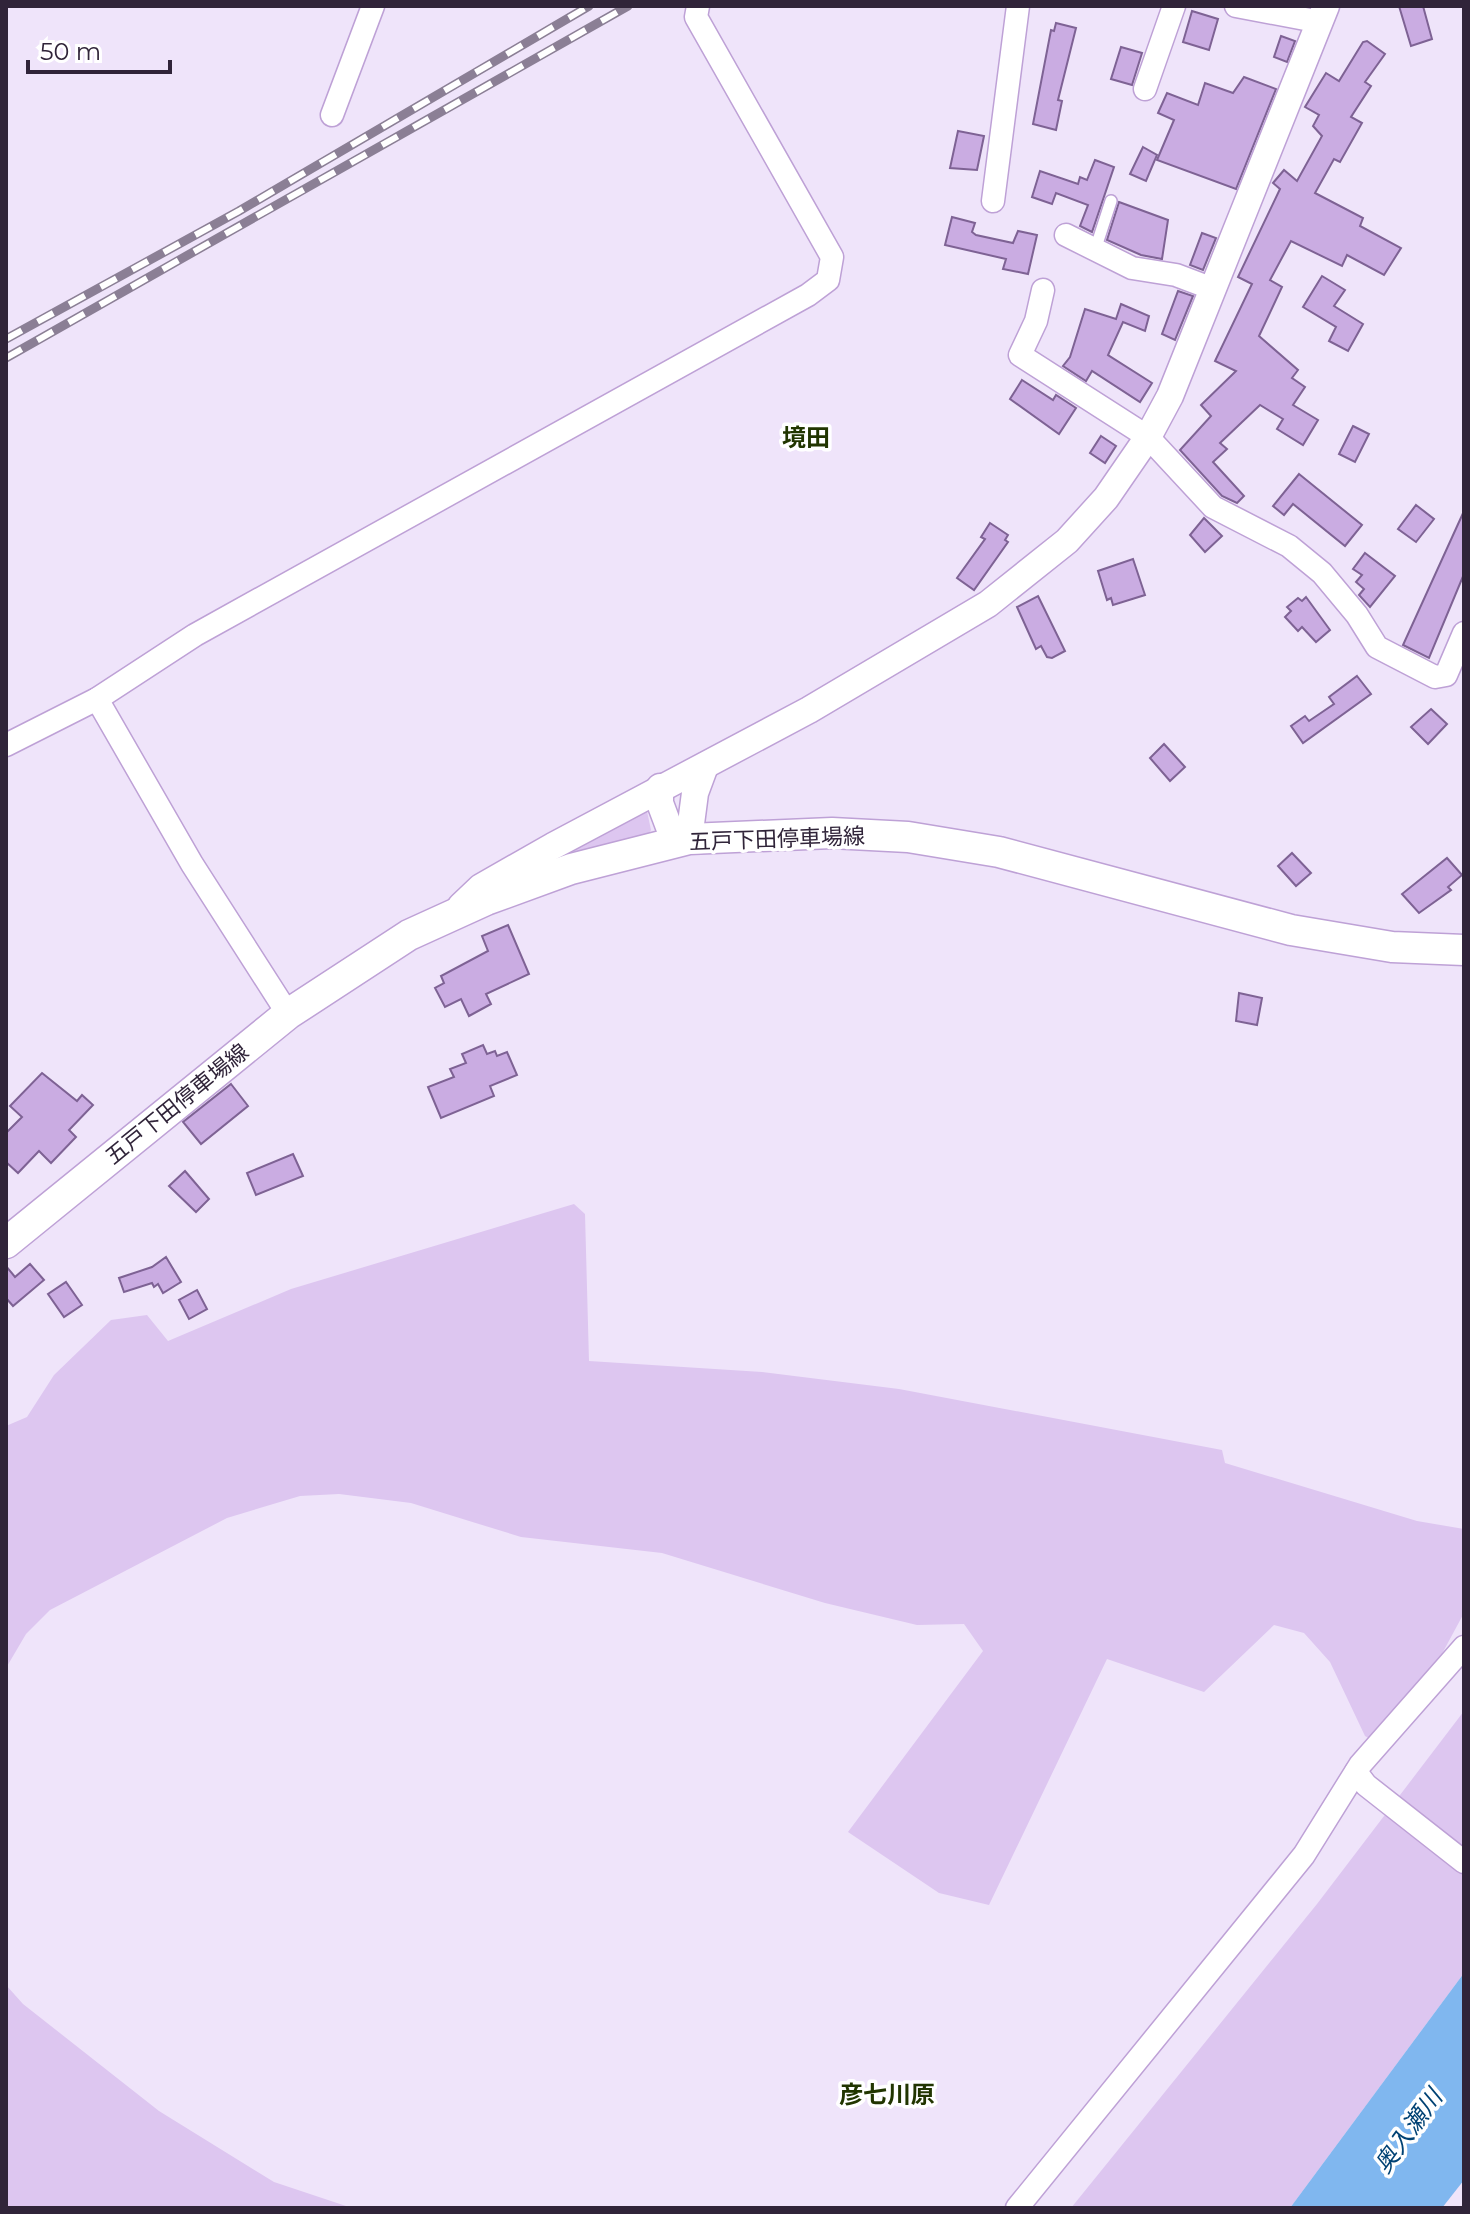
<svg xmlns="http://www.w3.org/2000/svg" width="1470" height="2214" font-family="Montserrat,'Noto Sans JP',sans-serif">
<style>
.green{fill:#ddc6f0}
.water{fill:#80b7ef}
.building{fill:#caace2;stroke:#7e6294;stroke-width:2}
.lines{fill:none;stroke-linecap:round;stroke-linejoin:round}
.service-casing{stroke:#bea1d6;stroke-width:14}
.minor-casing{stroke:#bea1d6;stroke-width:25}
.tertiary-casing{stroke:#bea1d6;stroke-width:29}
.secondary-casing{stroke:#bea1d6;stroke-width:33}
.service{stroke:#fff;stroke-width:11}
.minor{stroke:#fff;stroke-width:22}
.tertiary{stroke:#fff;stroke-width:26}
.secondary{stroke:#fff;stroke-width:30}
.rail-casing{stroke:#8b7f95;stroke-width:9}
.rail{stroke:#fff;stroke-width:6;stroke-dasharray:18;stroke-linecap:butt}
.labels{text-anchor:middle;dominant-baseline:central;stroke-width:7;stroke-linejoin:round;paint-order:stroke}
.street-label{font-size:22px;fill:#302439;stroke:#fff}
.neighbourhood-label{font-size:24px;font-weight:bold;fill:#213500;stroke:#fff}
.water-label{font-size:24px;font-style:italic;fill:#004274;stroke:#fff}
</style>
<rect width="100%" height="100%" fill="#efe4fa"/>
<g class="green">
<polygon points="639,807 647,811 651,830 647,838 559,860 557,851"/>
<polygon points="574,1204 585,1214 589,1361 762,1372 899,1389 1222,1450 1225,1463 1417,1521 1464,1529 1464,1613 1437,1663 1372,1740 1365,1736 1330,1662 1304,1633 1274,1625 1204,1692 1107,1659 989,1905 939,1893 848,1832 983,1651 964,1624 917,1625 825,1603 662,1553 521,1537 411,1503 339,1494 300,1496 227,1518 50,1610 26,1634 6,1668 6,1426 27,1417 54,1375 111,1320 147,1315 168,1341 291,1289"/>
<polygon points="1464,1711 1464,1973 1290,2208 1071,2208 1317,1904"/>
<polygon points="6,1985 23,2004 159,2111 274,2182 352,2208 6,2208"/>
</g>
<polygon class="water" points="1464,1973 1464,2180 1442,2208 1290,2208"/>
<g class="building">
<polygon points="1399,6 1423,6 1432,39 1411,46"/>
<polygon points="1192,11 1218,19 1209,50 1183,42"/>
<polygon points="1056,23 1076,28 1058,100 1062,101 1056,130 1033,124 1051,30 1054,31"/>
<polygon points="1281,36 1295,41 1287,62 1274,57"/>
<polygon points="1367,41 1385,54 1365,82 1371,86 1351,117 1362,123 1340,162 1334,159 1315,193 1363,218 1360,226 1401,248 1384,275 1347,255 1342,266 1291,241 1270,280 1282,287 1259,336 1298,370 1292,378 1305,387 1293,405 1318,420 1303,445 1277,429 1283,419 1260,405 1220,443 1227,449 1213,462 1244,496 1237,503 1222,496 1180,450 1211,416 1201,405 1236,371 1215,361 1252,284 1238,277 1280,189 1273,183 1284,170 1297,181 1322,136 1313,126 1319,115 1305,107 1326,73 1339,81 1363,42"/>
<polygon points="1121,47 1142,53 1132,85 1111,79"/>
<polygon points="1244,77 1276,89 1236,189 1157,160 1174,120 1158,113 1167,93 1198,105 1205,83 1233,93"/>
<polygon points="958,131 984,136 977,170 950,168"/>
<polygon points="1143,147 1157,155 1146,181 1130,174"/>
<polygon points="1095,160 1114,167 1092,232 1080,226 1088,205 1056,193 1052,204 1032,197 1040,171 1078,184 1080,177 1087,180"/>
<polygon points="1119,202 1168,220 1162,259 1141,255 1107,240"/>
<polygon points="952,217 975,223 972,232 976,235 1013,243 1018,231 1037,235 1028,274 1003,269 1006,259 945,245"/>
<polygon points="1202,233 1216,238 1203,270 1190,265"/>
<polygon points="1322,276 1345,290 1334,306 1363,324 1348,351 1329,341 1336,327 1303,307"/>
<polygon points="1178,291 1193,296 1175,340 1162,334"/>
<polygon points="1121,304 1149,316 1145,331 1123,322 1108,355 1152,383 1140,402 1092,371 1086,381 1063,366 1070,357 1085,309 1116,319"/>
<polygon points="1022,380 1053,400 1056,395 1076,408 1059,434 1010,399"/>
<polygon points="1353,426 1369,434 1355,462 1339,454"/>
<polygon points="1101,436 1116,446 1105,463 1090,453"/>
<polygon points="1299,474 1362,525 1345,546 1293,504 1284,515 1273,506"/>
<polygon points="1416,505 1434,519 1416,542 1398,529"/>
<polygon points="1464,511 1464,574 1429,658 1403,645"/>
<polygon points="1204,518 1222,536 1205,552 1190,535"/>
<polygon points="990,523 1008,535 1005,540 1008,542 974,590 957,578 985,539 981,537"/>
<polygon points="1365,553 1395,576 1370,607 1359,595 1364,589 1356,582 1362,575 1353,569"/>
<polygon points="1133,559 1145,595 1113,605 1111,598 1107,600 1098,571"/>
<polygon points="1038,596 1065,651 1052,658 1047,657 1041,646 1036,649 1017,607"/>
<polygon points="1306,597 1330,630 1316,642 1302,627 1298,631 1285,617 1291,611 1287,607 1298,598 1302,601"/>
<polygon points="1357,676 1371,694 1303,743 1291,726 1305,716 1309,721 1334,704 1329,697"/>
<polygon points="1431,709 1447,724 1428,744 1411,727"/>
<polygon points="1164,744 1185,767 1170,781 1150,758"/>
<polygon points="1292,853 1311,873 1296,886 1278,866"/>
<polygon points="1447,858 1462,875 1448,887 1451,890 1419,913 1402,894"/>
<polygon points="508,925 529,974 486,994 491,1004 469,1016 461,999 445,1007 435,988 444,983 441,976 488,951 482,936"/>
<polygon points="1239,993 1262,998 1257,1025 1236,1021"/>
<polygon points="483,1045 487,1054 495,1051 497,1056 507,1052 517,1075 490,1086 494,1096 441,1118 428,1087 454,1077 450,1069 466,1063 462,1054"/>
<polygon points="42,1073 77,1101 82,1095 93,1105 69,1130 76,1137 51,1163 39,1151 18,1173 6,1162 6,1133 22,1117 10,1106"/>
<polygon points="231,1084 248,1106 201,1144 183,1122"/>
<polygon points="293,1154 303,1176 256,1195 247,1173"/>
<polygon points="185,1171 209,1199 196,1212 169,1186"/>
<polygon points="166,1257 181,1282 163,1293 158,1284 154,1287 152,1283 124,1292 119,1278 152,1267"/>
<polygon points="30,1264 44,1280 13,1306 6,1298 6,1266 15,1277"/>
<polygon points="66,1282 82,1305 64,1317 48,1294"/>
<polygon points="197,1290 207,1309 189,1319 179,1300"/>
</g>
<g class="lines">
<defs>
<polyline id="service" points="1095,250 1111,201"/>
<g id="minor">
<polyline points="1236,6 1321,22"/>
<polyline points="1145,89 1174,6"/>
<polyline points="332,115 373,6"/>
<polyline points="993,201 1018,6"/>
<polyline points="1066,235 1132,268 1176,275 1213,289"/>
<polyline points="1043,290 1036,321 1020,355 1148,437 1213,507 1289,546 1322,573 1357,615 1377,647 1435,677 1446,675 1464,633"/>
<polyline points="97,699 192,864 288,1014"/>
<polyline points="6,745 97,699 195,635 808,295 828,280 832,257 696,17 698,6"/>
<polyline points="1356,1772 1366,1785 1464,1862"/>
<polyline points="1017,2208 1304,1855 1360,1765 1464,1647"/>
</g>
<g id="tertiary">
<polyline points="660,787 660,803 675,843"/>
<polyline points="689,839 695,793 705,766"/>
<polyline points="461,906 481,887 553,846 809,710 988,604 1067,541 1106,498 1148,437 1170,396 1326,6"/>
</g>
<polyline id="secondary" points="6,1243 288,1014 409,935 486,900 571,869 689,839 832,833 908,837 999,852 1291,930 1392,947 1464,950"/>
</defs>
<use href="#service" class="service-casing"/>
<use href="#minor" class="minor-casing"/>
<use href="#tertiary" class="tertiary-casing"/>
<use href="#secondary" class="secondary-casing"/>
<use href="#service" class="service"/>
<use href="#minor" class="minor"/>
<use href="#tertiary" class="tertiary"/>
<use href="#secondary" class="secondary"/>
<defs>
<g id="rail">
<polyline points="6,339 239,211 589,6"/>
<polyline points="6,358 628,6"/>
</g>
</defs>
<use href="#rail" class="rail-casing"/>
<use href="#rail" class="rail"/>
</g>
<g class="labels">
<g class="street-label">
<text transform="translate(777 839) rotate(-2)">五戸下田停車場線</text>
<text transform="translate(177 1104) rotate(-39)">五戸下田停車場線</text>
</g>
<g class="neighbourhood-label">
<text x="806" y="437">境田</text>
<text x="887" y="2094">彦七川原</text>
</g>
<g class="water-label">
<text transform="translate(1408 2131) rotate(-54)">奥入瀬川</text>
</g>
</g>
<rect width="1470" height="2214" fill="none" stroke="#302439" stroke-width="16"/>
<path d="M28 60v12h142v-12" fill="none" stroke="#302439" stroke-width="4"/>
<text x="40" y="60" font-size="24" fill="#302439" stroke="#ffffff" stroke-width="6" paint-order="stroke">50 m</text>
</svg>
